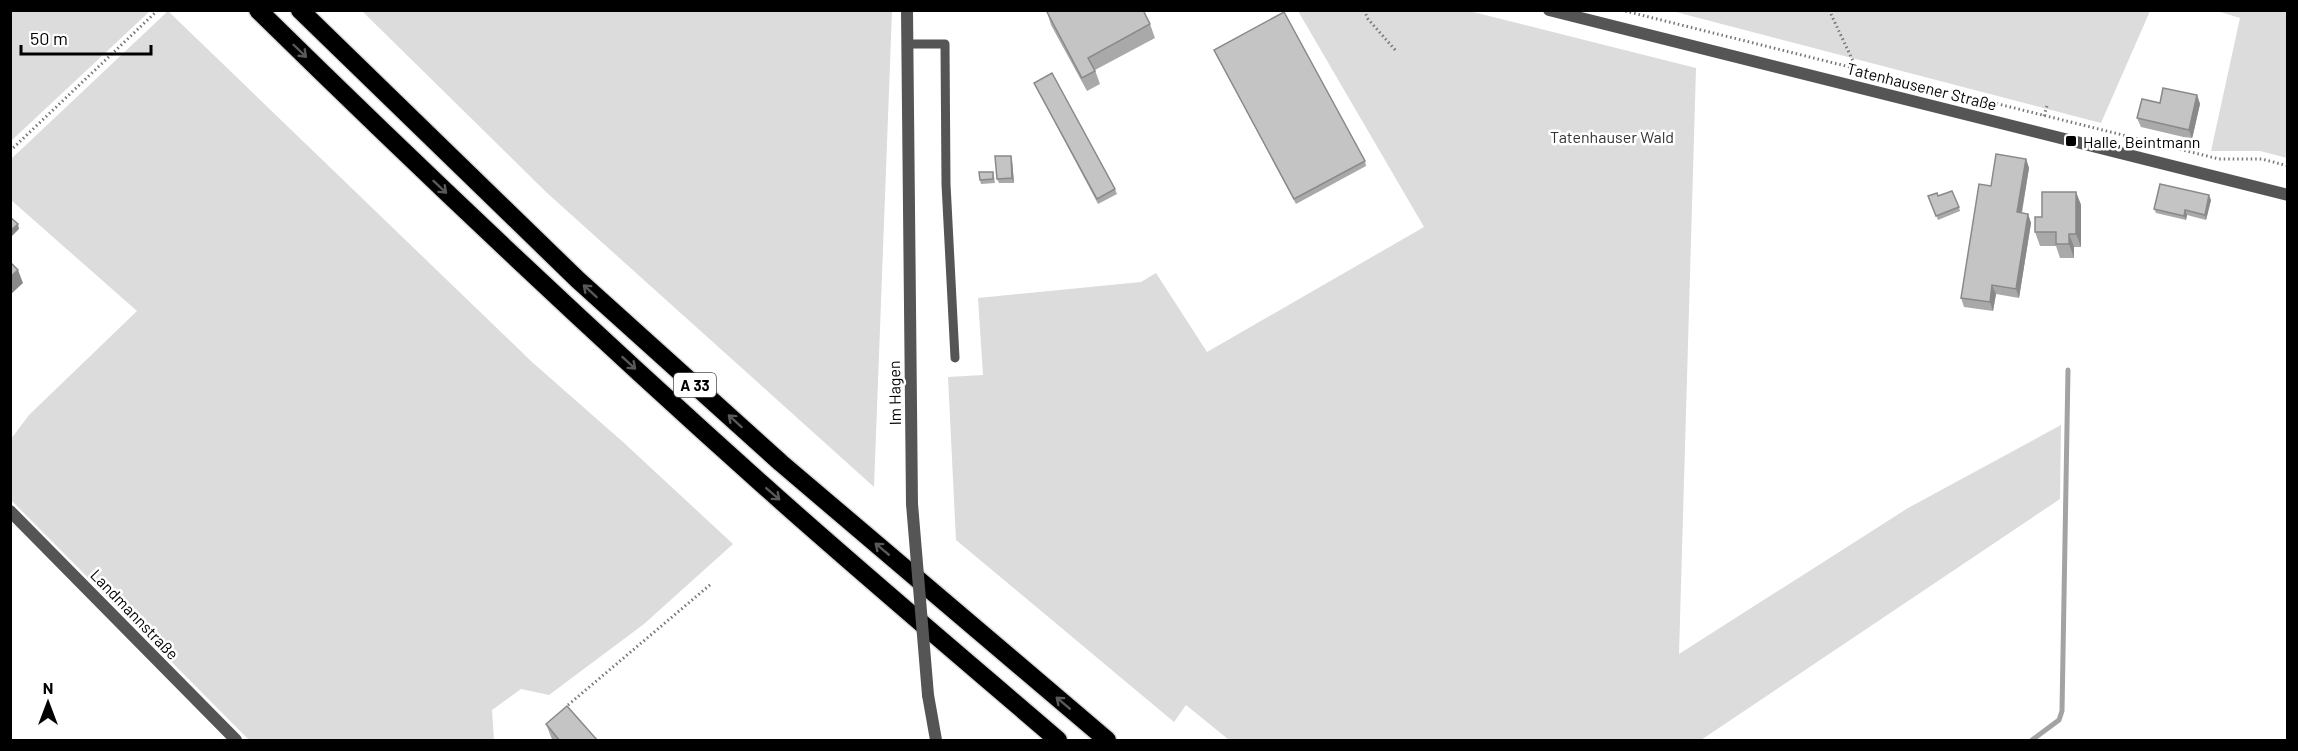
<svg xmlns="http://www.w3.org/2000/svg" width="2298" height="751" font-family="Barlow,sans-serif">
<style>
.green{fill:#dcdcdc}
.lines{fill:none;stroke-linecap:round;stroke-linejoin:round}
.stream{stroke:#a3a3a3;stroke-width:5}
.motorway-casing{stroke:#dbdbdb;stroke-width:21}
.path{stroke:#777;stroke-width:3;stroke-dasharray:1.5 3;stroke-linecap:butt}
.service{stroke:#555;stroke-width:9}
.minor{stroke:#555;stroke-width:12}
.tertiary{stroke:#555;stroke-width:12}
.motorway{stroke:#000;stroke-width:18}
.minor-bridge{stroke:#555;stroke-width:12}
.wall{fill:#a9a9a9}
.shaded-wall{fill:#898989}
.building{fill:#c4c4c4;stroke:#898989;stroke-width:1.5}
.oneway{stroke:#595959}
.poi-dot{fill:#000;stroke:#fff;stroke-width:2}
.labels{text-anchor:middle;dominant-baseline:central;stroke-width:5;stroke-linejoin:round;paint-order:stroke}
.shield{fill:#fff;stroke:#4c4c4c;stroke-width:1.5}
.shield-label{font-size:15px;font-weight:bold;fill:#000}
.street-label{font-size:16px;fill:#000;stroke:#fff}
.park-label{font-size:16px;fill:#333;stroke:#fff}
.poi-label{font-size:16px;fill:#000;stroke:#fff;text-anchor:start}
</style>
<rect width="100%" height="100%" fill="#fff"/>
<g class="green">
<polygon points="11,10 150,10 150,11 11,141"/>
<polygon points="168,11 532,362 623,442 733,544 644,624 549,695 521,689 492,710 494,740 249,740 11,500 11,439 29,415 137,311 11,200 11,159"/>
<polygon points="362,11 892,11 874,487 546,192"/>
<polygon points="1298,11 1469,11 1696,68 1679,654 1908,508 2061,425 2060,499 1701,740 1229,740 1186,705 1174,722 956,540 948,377 983,375 978,298 1141,282 1156,273 1207,352 1424,227"/>
<polygon points="1672,11 2150,11 2101,123"/>
<polygon points="2217,11 2287,11 2287,158 2260,151 2211,151 2240,18"/>
</g>
<g class="lines">
<polyline class="stream" points="2032,740 2059,720 2062,711 2068,370"/>
<defs>
<g id="motorway">
<path d="M258,10C423,172 590,330 762,484C859,571 959,655 1058,740"/>
<polyline points="300,10 578,280 781,463 1107,740"/>
</g>
</defs>
<use href="#motorway" class="motorway-casing"/>
<g class="path">
<polyline points="1364,10 1368,19 1397,52"/>
<polyline points="1621,10 2219,159 2262,159 2288,166"/>
<polyline points="1829,10 1853,61 1852,69"/>
<polyline points="2044,116 2047,106"/>
<polyline points="10,151 158,10"/>
<polyline points="568,705 711,584"/>
</g>
<polyline class="service" points="907,44 945,44 946,184 955,358"/>
<g class="minor">
<polyline points="907,10 912,504"/>
<polyline points="10,511 236,740"/>
<polyline points="928,695 936,740"/>
</g>
<polyline class="tertiary" points="1549,10 2288,195"/>
<use href="#motorway" class="motorway"/>
<polyline class="minor-bridge" points="912,504 928,695"/>
</g>
<g class="wall">
<polygon points="1047,12 1150,24 1155,38 1095,70 1100,84 1087,91 1051,25"/>
<polygon points="1214,50 1365,161 1366,166 1296,204"/>
<polygon points="1034,83 1115,189 1117,194 1098,204"/>
<polygon points="2197,95 2200,104 2192,139 2141,127 2137,118 2160,103"/>
<polygon points="1011,156 1012,160 1014,183 999,183 997,179"/>
<polygon points="2026,159 2029,168 2022,213 2028,214 2031,223 2019,298 1996,294 1993,311 1964,307 1961,298 1991,186"/>
<polygon points="993,172 994,176 995,183 981,184 980,180"/>
<polygon points="2076,192 2081,205 2081,247 2074,247 2074,258 2060,258 2056,246 2040,246 2035,232 2042,217"/>
<polygon points="1928,196 1938,196 1959,207 1960,211 1938,220"/>
<polygon points="2211,200 2206,220 2187,215 2186,220 2156,213 2154,209"/>
<polygon points="546,724 598,741 553,741 551,737"/>
</g>
<g class="shaded-wall">
<polygon points="2197,95 2200,104 2192,139 2189,130"/>
<polygon points="1011,156 1012,160 1014,183 1012,178"/>
<polygon points="2026,159 2029,168 2020,221 2017,212"/>
<polygon points="2076,192 2081,205 2081,247 2076,234"/>
<polygon points="2209,195 2211,200 2206,220 2205,215"/>
<polygon points="2185,210 2187,215 2186,220 2184,216"/>
<polygon points="2028,214 2031,223 2019,298 2016,289"/>
<polygon points="18,224 19,229 11,237 10,231"/>
<polygon points="2069,234 2074,247 2074,258 2069,244"/>
<polygon points="18,270 23,283 10,295 10,277"/>
<polygon points="1992,285 1996,294 1993,311 1990,302"/>
</g>
<g class="building">
<polygon points="1049,10 1143,10 1150,24 1088,58 1095,71 1082,78 1047,12"/>
<polygon points="1284,12 1365,161 1294,199 1214,50"/>
<polygon points="1052,73 1115,189 1097,199 1034,83"/>
<polygon points="2163,88 2197,95 2189,130 2137,118 2142,99 2160,103"/>
<polygon points="1996,154 2026,159 2017,212 2028,214 2016,289 1992,285 1990,302 1961,298 1979,184 1991,186"/>
<polygon points="995,156 1011,156 1012,178 997,179"/>
<polygon points="979,172 993,172 993,179 980,180"/>
<polygon points="2160,184 2209,195 2205,215 2185,210 2184,216 2154,209"/>
<polygon points="1952,191 1959,207 1936,216 1928,196 1937,193 1938,196"/>
<polygon points="2042,192 2076,192 2076,234 2069,234 2069,244 2056,244 2056,232 2035,232 2035,217 2042,217"/>
<polygon points="10,217 18,224 10,231"/>
<polygon points="10,262 18,270 10,277"/>
<polygon points="567,706 598,741 560,741 546,724"/>
</g>
<defs><path id="oneway-shaft" d="M-6 0H5M1.5-3L5.5 0L1.5 3" fill="none" stroke-width="1.6" stroke-linecap="round" stroke-linejoin="round" transform="scale(1.5)"/></defs>
<g class="oneway">
<use href="#oneway-shaft" transform="translate(300 51) rotate(44)"/>
<use href="#oneway-shaft" transform="translate(440 187) rotate(43)"/>
<use href="#oneway-shaft" transform="translate(590 291) rotate(-138)"/>
<use href="#oneway-shaft" transform="translate(629 363) rotate(42)"/>
<use href="#oneway-shaft" transform="translate(735 421) rotate(-138)"/>
<use href="#oneway-shaft" transform="translate(773 494) rotate(41)"/>
<use href="#oneway-shaft" transform="translate(882 549) rotate(-140)"/>
<use href="#oneway-shaft" transform="translate(1063 703) rotate(-140)"/>
</g>
<rect class="poi-dot" x="2065" y="135" width="12" height="12" rx="3"/>
<g class="labels">
<rect class="shield" x="674" y="373" width="42" height="24" rx="4.5"/>
<g class="shield-label">
<text x="695" y="385">A 33</text>
</g>
<g class="street-label">
<text transform="translate(1922 86) rotate(14)">Tatenhausener Straße</text>
<text transform="translate(894 393) rotate(-91)">Im Hagen</text>
<text transform="translate(135 614) rotate(46)">Landmannstraße</text>
</g>
<g class="park-label">
<text x="1612" y="136">Tatenhauser Wald</text>
</g>
<g class="poi-label">
<text x="2083" y="141">Halle, Beintmann</text>
</g>
</g>
<rect width="2298" height="751" fill="none" stroke="#000000" stroke-width="24"/>
<g transform="translate(48 703)" stroke="#ffffff" stroke-width="4.5" paint-order="stroke">
<path d="M0-4.5L10 22L0 15L-10 22Z" fill="#000000"/>
<text y="-9" font-size="16" font-weight="bold" text-anchor="middle" fill="#000000">N</text>
</g>
<path d="M21 45v9h130v-9" fill="none" stroke="#000000" stroke-width="3"/>
<text x="30" y="45" font-size="18" fill="#000000" stroke="#ffffff" stroke-width="4.5" paint-order="stroke">50 m</text>
</svg>
